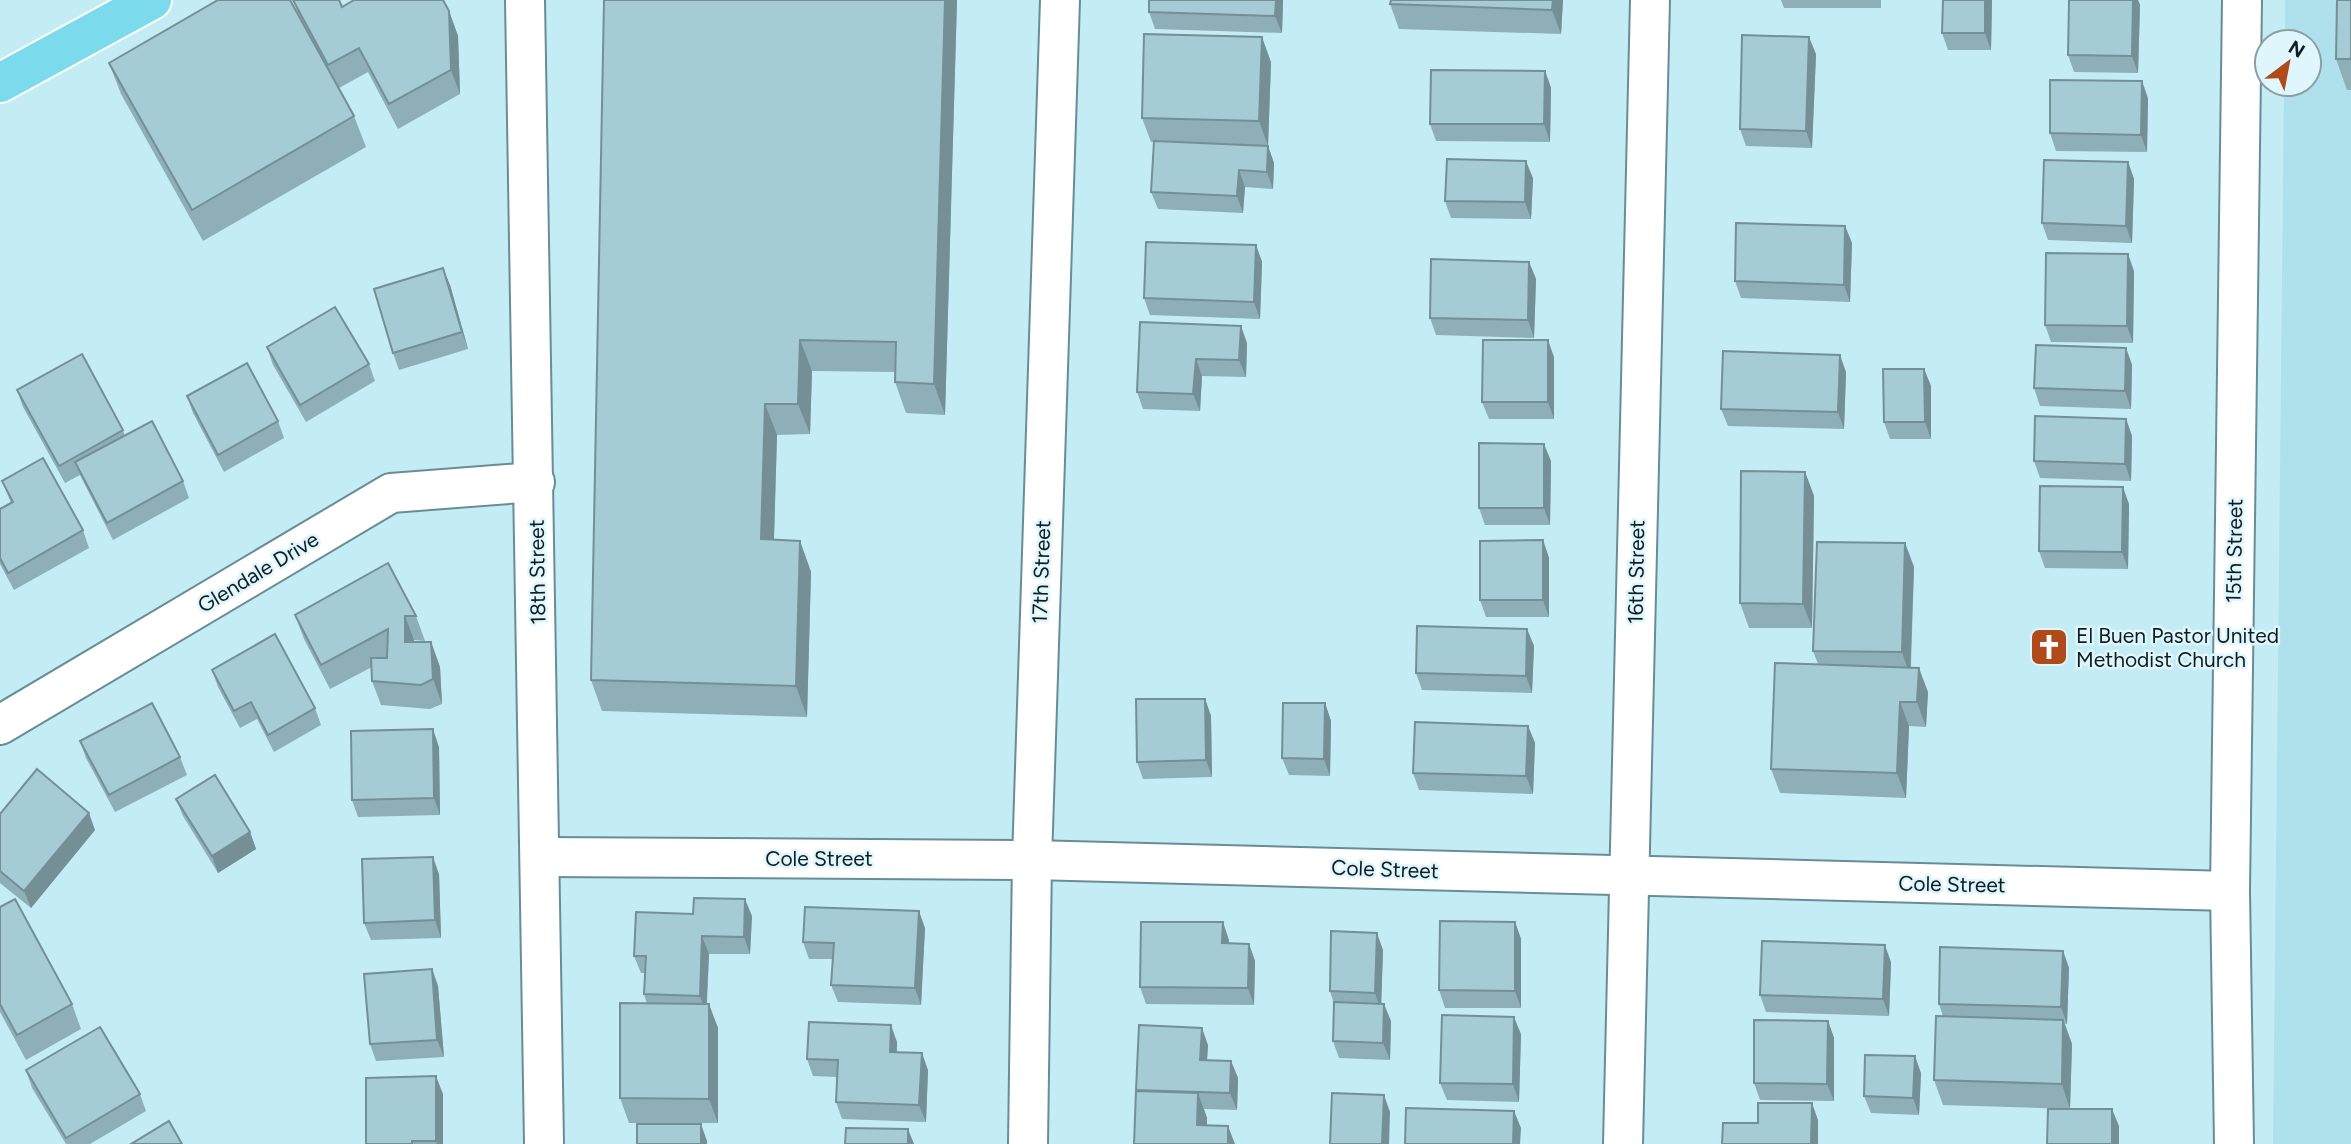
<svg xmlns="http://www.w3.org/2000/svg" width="2351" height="1144" font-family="Figtree,sans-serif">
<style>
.built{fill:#afe1ec}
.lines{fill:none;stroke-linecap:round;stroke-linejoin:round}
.minor-casing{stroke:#688d96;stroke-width:42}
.major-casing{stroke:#fff;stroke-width:42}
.minor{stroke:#fff;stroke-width:38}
.major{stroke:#7bdaec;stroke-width:38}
.wall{fill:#8eafb7}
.shaded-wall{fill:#748f95}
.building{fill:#a5ccd5;stroke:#748f95;stroke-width:2}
.labels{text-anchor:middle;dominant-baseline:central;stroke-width:5;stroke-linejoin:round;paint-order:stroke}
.street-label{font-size:21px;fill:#0e1d21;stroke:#def6fc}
.poi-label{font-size:21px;fill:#0e1d21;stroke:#def6fc;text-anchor:start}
</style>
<rect width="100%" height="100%" fill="#c4ecf5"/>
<polygon class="built" points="2285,0 2351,0 2351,1144 2273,1144 2284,84 2309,84 2309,42 2285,42"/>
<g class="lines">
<defs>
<g id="minor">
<polyline points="525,0 544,1144"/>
<polyline points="0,725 391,493 535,482"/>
<polyline points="541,857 1032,860 2230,891"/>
<polyline points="1028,1144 1032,860 1060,0"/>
<polyline points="1623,1144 1650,0"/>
<polyline points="2234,1144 2230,891 2242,0"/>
</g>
<polyline id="major" points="0,83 152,0"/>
</defs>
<use href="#minor" class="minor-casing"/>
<use href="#major" class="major-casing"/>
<use href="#minor" class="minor"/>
<use href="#major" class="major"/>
</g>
<g class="wall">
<polygon points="293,0 342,7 449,11 458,36 460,94 398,129 368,72 339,88 354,116 366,147 203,241 121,94 109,63 299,16"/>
<polygon points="957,0 945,415 906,413 895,382 895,372 812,371 810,434 777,435 774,540 800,541 811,572 807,717 602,711 591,680"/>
<polygon points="1149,0 1283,0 1282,33 1155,29 1149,12"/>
<polygon points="1391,0 1563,0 1561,34 1399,29 1390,4"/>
<polygon points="1781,0 1881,0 1881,8 1784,8"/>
<polygon points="1992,0 1991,50 1948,50 1942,33"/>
<polygon points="2069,0 2138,0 2140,5 2138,73 2074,72 2068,55"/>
<polygon points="2351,0 2351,90 2347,90 2336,59"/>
<polygon points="1816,54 1812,148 1746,146 1740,129"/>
<polygon points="1271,62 1268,146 1274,163 1273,189 1245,187 1243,213 1158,209 1151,192 1154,142 1151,142 1142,118"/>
<polygon points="1545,71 1551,88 1550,142 1436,141 1430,124"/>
<polygon points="2148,98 2147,152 2056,151 2050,133"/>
<polygon points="2128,162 2134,179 2132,243 2048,240 2042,223"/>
<polygon points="1533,178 1531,219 1451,218 1445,201"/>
<polygon points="1845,226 1852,243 1850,302 1741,298 1735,281"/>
<polygon points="1256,245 1262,262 1260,319 1150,315 1144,298"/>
<polygon points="1529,262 1536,279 1534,338 1436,335 1430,318"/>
<polygon points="2134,271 2133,343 2051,342 2045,325"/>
<polygon points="450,285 468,349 399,370 393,353"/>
<polygon points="1140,322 1247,343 1246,377 1202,376 1200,411 1143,409 1137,392"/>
<polygon points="267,347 369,364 375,381 306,422 273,365"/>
<polygon points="2126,348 2132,365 2131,409 2040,406 2034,388"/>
<polygon points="1554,357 1554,419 1489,419 1482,402"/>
<polygon points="1924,369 1931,386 1931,439 1890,439 1884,422"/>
<polygon points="1846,372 1844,429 1728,426 1721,409"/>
<polygon points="17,390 123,430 125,436 183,481 189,498 113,540 80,475 65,483 23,407"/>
<polygon points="187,396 278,421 284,438 224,472 193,413"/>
<polygon points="2126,419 2132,436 2131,481 2040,478 2034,461"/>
<polygon points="1551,461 1550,525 1485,525 1479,508"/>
<polygon points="1805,472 1814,496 1812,628 1749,628 1740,603"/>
<polygon points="2,481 83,530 89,548 14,590 0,564 0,509 11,503"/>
<polygon points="2129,504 2128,569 2045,568 2039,551"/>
<polygon points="1543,540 1549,558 1549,617 1486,617 1480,600"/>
<polygon points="1905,543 1914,567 1911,667 1928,692 1926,727 1909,726 1906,798 1780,793 1771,769 1818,664 1813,651"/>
<polygon points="295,615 416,616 425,641 414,640 414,642 431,642 440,667 442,704 430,709 381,705 372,681 372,667 330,689 304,639"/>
<polygon points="1527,629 1534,646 1532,693 1422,690 1416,673"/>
<polygon points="212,670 315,708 321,725 274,752 257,719 240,728 218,687"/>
<polygon points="1205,699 1211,716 1212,777 1143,779 1137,762"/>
<polygon points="1325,703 1331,721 1330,776 1289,775 1282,758"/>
<polygon points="1528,726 1535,743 1533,794 1419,790 1413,773"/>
<polygon points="80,741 180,757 187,775 115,812 86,758"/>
<polygon points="439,747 440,815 358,817 352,800"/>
<polygon points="176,799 250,832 256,849 218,873 183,816"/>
<polygon points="0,814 95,830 31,908 0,883"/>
<polygon points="439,874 441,938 371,940 364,923"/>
<polygon points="0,907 72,1004 81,1029 26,1060 0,1012"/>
<polygon points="752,916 750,954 709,954 707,1004 718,1028 718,1123 629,1123 620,1098 647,1004 644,994 645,973 641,973 634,956"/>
<polygon points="1515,922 1521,939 1521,1008 1445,1008 1439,990"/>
<polygon points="925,928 921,1005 838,1002 831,985 833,959 809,959 803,942"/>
<polygon points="1229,940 1229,943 1249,944 1255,961 1254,1005 1146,1004 1140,987"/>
<polygon points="1383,950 1381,1004 1391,1021 1390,1060 1339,1058 1333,1041 1334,1004 1330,991"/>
<polygon points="2063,951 2069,968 2067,1024 2065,1024 2072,1044 2070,1109 2119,1126 2070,1109 1943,1105 1934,1080 1943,1016 1939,1004"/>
<polygon points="1891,962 1889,1016 1766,1012 1760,995"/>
<polygon points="432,969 438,986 444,1057 376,1061 370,1044"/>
<polygon points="1828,1021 1834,1038 1834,1101 1760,1100 1754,1083"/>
<polygon points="1521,1034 1519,1102 1447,1100 1440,1083"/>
<polygon points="897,1042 897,1052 928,1070 926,1122 842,1119 836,1102 837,1077 813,1076 807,1059"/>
<polygon points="1208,1045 1207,1060 1231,1061 1238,1078 1237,1110 1204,1109 1207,1118 1207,1125 1228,1144 1136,1090"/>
<polygon points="26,1070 140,1094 146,1111 90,1144 66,1144 32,1088"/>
<polygon points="1921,1073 1919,1115 1871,1113 1864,1096"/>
<polygon points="443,1094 443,1144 366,1144"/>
</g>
<g class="shaded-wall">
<polygon points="945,0 957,0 945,415 934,384"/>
<polygon points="1276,0 1283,0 1282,33 1275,16"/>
<polygon points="1553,0 1563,0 1561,34 1552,10"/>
<polygon points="1985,0 1992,0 1991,50 1985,33"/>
<polygon points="2133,0 2138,0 2140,5 2138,73 2132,56"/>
<polygon points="449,11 458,36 460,94 451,70"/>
<polygon points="1262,37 1271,62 1268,146 1259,121"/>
<polygon points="1809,37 1816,54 1812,148 1806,131"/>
<polygon points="1545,71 1551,88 1550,142 1544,124"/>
<polygon points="2142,81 2148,98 2147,152 2141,135"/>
<polygon points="1268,146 1274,163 1273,189 1267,172"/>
<polygon points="1526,161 1533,178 1531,219 1525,202"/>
<polygon points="2128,162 2134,179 2132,243 2126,226"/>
<polygon points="1239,170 1245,187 1243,213 1237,196"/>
<polygon points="1845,226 1852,243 1850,302 1844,285"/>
<polygon points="1256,245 1262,262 1260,319 1254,302"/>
<polygon points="2128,254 2134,271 2133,343 2127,326"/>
<polygon points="1529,262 1536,279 1534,338 1528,320"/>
<polygon points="443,268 450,285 468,349 462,332"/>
<polygon points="1241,326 1247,343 1246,377 1239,360"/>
<polygon points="800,340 812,371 810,434 798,404"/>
<polygon points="1548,340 1554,357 1554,419 1548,402"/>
<polygon points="2126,348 2132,365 2131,409 2125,391"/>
<polygon points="1840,355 1846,372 1844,429 1838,412"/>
<polygon points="1196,359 1202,376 1200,411 1193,394"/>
<polygon points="1924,369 1931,386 1931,439 1925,422"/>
<polygon points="765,404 777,435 773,570 761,539"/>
<polygon points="2126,419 2132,436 2131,481 2125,464"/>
<polygon points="1544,444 1551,461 1550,525 1544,508"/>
<polygon points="1805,472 1814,496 1812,628 1803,604"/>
<polygon points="2123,487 2129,504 2128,569 2122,552"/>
<polygon points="1543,540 1549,558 1549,617 1543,600"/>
<polygon points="800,541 811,572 807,717 796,686"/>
<polygon points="1905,543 1914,567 1910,676 1902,652"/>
<polygon points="405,616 414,640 414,666 405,642"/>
<polygon points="1527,629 1534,646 1532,693 1526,676"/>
<polygon points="431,642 440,667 442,704 433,679"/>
<polygon points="1919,668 1928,692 1926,727 1917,702"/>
<polygon points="1205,699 1211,716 1212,777 1206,760"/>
<polygon points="1900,702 1909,726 1906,798 1897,773"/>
<polygon points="1325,703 1331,721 1330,776 1324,759"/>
<polygon points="1528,726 1535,743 1533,794 1526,776"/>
<polygon points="433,729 439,747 440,815 434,798"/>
<polygon points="89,813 95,830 31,908 24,891"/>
<polygon points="250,832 256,849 218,873 212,856"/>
<polygon points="433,857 439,874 441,938 435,920"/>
<polygon points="745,899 752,916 750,954 744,937"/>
<polygon points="919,911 925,928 921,1005 915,988"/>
<polygon points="1223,922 1229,940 1228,960 1222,943"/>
<polygon points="1515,922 1521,939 1521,1008 1515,991"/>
<polygon points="1377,933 1383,950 1381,1010 1375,993"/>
<polygon points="702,936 709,954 706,1013 700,996"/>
<polygon points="1249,944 1255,961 1254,1005 1248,988"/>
<polygon points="1885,945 1891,962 1889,1016 1883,999"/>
<polygon points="2063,951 2069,968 2067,1024 2061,1007"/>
<polygon points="432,969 438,986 444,1057 437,1040"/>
<polygon points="709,1004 718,1028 718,1123 709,1099"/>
<polygon points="1384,1004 1391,1021 1390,1060 1383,1043"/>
<polygon points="1514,1017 1521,1034 1519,1102 1513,1084"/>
<polygon points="2063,1020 2072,1044 2070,1109 2062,1084"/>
<polygon points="1828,1021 1834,1038 1834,1101 1827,1084"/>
<polygon points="891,1025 897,1042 896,1069 890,1052"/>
<polygon points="1202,1028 1208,1045 1206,1077 1200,1060"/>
<polygon points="922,1053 928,1070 926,1122 919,1105"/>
<polygon points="1915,1056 1921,1073 1919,1115 1913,1098"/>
<polygon points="1231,1061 1238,1078 1237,1110 1230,1093"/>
<polygon points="436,1076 443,1094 443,1144 437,1144 436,1141"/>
<polygon points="1198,1093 1207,1118 1207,1144 1197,1125"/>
<polygon points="1384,1095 1390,1112 1389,1144 1382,1144"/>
<polygon points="1812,1103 1818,1120 1818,1144 1811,1144"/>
<polygon points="2112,1109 2119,1126 2119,1144 2112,1144"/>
<polygon points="1514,1111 1521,1128 1520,1144 1513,1144"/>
<polygon points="701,1124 707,1141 707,1144 701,1144"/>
<polygon points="1228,1126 1235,1144 1228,1144"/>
<polygon points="908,1129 914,1144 908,1144"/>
</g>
<g class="building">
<polygon points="218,0 290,0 354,116 192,210 109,63"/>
<polygon points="293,0 339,0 342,7 354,0 443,0 449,11 451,70 389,104 359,48 328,65"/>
<polygon points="604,0 945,0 934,384 895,382 896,342 800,340 798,404 765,404 761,539 800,541 796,686 591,680"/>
<polygon points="1149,0 1276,0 1275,16 1149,12"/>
<polygon points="1391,0 1553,0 1552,10 1390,4"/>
<polygon points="1943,0 1985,0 1985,33 1942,33"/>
<polygon points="2069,0 2133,0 2132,56 2068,55"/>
<polygon points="2337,0 2351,0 2351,59 2336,59"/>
<polygon points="1144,34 1262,37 1259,121 1142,118"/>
<polygon points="1742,35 1809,37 1806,131 1740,129"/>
<polygon points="1431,70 1545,71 1544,124 1430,124"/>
<polygon points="2050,80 2142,81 2141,135 2050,133"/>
<polygon points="1154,141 1268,146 1267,172 1239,170 1237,196 1151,192"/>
<polygon points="1447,159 1526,161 1525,202 1445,201"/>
<polygon points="2044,160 2128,162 2126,226 2042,223"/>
<polygon points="1736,223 1845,226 1844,285 1735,281"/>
<polygon points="1146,242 1256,245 1254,302 1144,298"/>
<polygon points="2046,253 2128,254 2127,326 2045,325"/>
<polygon points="1431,259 1529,262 1528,320 1430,318"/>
<polygon points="443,268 462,332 393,353 374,289"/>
<polygon points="335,307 369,364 300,405 267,347"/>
<polygon points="1140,322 1241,326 1239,360 1196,359 1193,394 1137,392"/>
<polygon points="1483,340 1548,340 1548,402 1482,402"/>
<polygon points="2036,345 2126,348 2125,391 2034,388"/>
<polygon points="1723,351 1840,355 1838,412 1721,409"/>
<polygon points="82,354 123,430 59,466 17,390"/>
<polygon points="247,363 278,421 218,455 187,396"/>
<polygon points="1883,369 1924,369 1925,422 1884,422"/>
<polygon points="2035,416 2126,419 2125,464 2034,461"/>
<polygon points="152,421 183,481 107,523 75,462"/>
<polygon points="1479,443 1544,444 1544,508 1479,508"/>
<polygon points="43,458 83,530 8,573 0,558 0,509 13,502 2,481"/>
<polygon points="1741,471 1805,472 1803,604 1740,603"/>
<polygon points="2040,486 2123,487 2122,552 2039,551"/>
<polygon points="1543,540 1543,600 1480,600 1480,541"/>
<polygon points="1817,542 1905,543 1902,652 1813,651"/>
<polygon points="388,563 416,616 405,616 405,642 431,642 433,679 421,685 372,681 371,658 387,658 388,629 321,665 295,615"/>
<polygon points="1417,626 1527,629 1526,676 1416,673"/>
<polygon points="275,634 315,708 268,735 251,702 234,711 212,670"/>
<polygon points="1775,663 1919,668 1917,702 1900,702 1897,773 1771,769"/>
<polygon points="1136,699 1205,699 1206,760 1137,762"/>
<polygon points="152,703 180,757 109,795 80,741"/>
<polygon points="1283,703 1325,703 1324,759 1282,758"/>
<polygon points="1415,722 1528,726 1526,776 1413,773"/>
<polygon points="433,729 434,798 352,800 351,731"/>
<polygon points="37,769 89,813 24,891 0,871 0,814"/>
<polygon points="215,775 250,832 212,856 176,799"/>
<polygon points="433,857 435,920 364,923 362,859"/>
<polygon points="694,898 745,899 744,937 702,936 700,996 644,994 646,956 634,956 636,912 693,914"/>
<polygon points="15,899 72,1004 17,1035 0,1004 0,907"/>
<polygon points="805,907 919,911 915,988 831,985 834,943 803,942"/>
<polygon points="1440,921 1515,922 1515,991 1439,990"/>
<polygon points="1141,922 1223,922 1222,943 1249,944 1248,988 1140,987"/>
<polygon points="1331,931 1377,933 1375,993 1330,991"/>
<polygon points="1762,941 1885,945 1883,999 1760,995"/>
<polygon points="1940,947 2063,951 2061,1007 1939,1004"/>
<polygon points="432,969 437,1040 370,1044 364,974"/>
<polygon points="1334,1002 1384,1004 1383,1043 1333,1041"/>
<polygon points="620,1003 709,1004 709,1099 620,1098"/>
<polygon points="1442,1015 1514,1017 1513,1084 1440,1083"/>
<polygon points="1936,1016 2063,1020 2062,1084 1934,1080"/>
<polygon points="1754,1020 1828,1021 1827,1084 1754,1083"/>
<polygon points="809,1022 891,1025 890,1052 922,1053 919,1105 836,1102 838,1060 807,1059"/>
<polygon points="1139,1025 1202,1028 1200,1060 1231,1061 1230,1093 1136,1090"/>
<polygon points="100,1027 140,1094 66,1138 26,1070"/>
<polygon points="1865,1055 1915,1056 1913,1098 1864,1096"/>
<polygon points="436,1076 436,1141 412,1141 412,1144 366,1144 366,1078"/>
<polygon points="1136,1091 1198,1093 1197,1125 1228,1126 1228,1144 1134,1144"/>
<polygon points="1332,1093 1384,1095 1382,1144 1330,1144"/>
<polygon points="1758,1103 1812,1103 1811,1144 1722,1144 1723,1123 1758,1123"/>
<polygon points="1406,1108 1514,1111 1513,1144 1405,1144"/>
<polygon points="2048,1109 2112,1109 2112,1144 2047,1144"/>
<polygon points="169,1121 182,1144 131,1144"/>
<rect x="637" y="1124" width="64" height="20"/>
<polygon points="846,1128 908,1129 908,1144 845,1144"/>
</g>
<defs>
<symbol id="church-square" viewBox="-11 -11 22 22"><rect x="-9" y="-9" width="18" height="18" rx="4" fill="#af4a1a" stroke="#def6fc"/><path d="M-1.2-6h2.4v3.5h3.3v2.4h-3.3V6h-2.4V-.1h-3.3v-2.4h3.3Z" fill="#fff"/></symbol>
</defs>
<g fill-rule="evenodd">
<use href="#church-square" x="2027" y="625" width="44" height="44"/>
</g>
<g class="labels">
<g class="street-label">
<text transform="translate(2234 551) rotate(-89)">15th Street</text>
<text transform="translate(258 572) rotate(-31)">Glendale Drive</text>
<text transform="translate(537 572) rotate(-91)">18th Street</text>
<text transform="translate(1041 572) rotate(-88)">17th Street</text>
<text transform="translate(1636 572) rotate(-89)">16th Street</text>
<text x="819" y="858">Cole Street</text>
<text transform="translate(1385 869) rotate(2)">Cole Street</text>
<text transform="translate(1952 884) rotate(1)">Cole Street</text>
</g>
<g class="poi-label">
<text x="2076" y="635">El Buen Pastor United<tspan x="2076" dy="24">Methodist Church</tspan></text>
</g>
</g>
<g transform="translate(2288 63) rotate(32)"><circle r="33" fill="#def6fc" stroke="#8b9fa4" stroke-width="2"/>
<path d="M0-5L12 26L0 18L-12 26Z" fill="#af4a1a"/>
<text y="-10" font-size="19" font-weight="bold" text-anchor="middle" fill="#0e1d21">N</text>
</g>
</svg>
